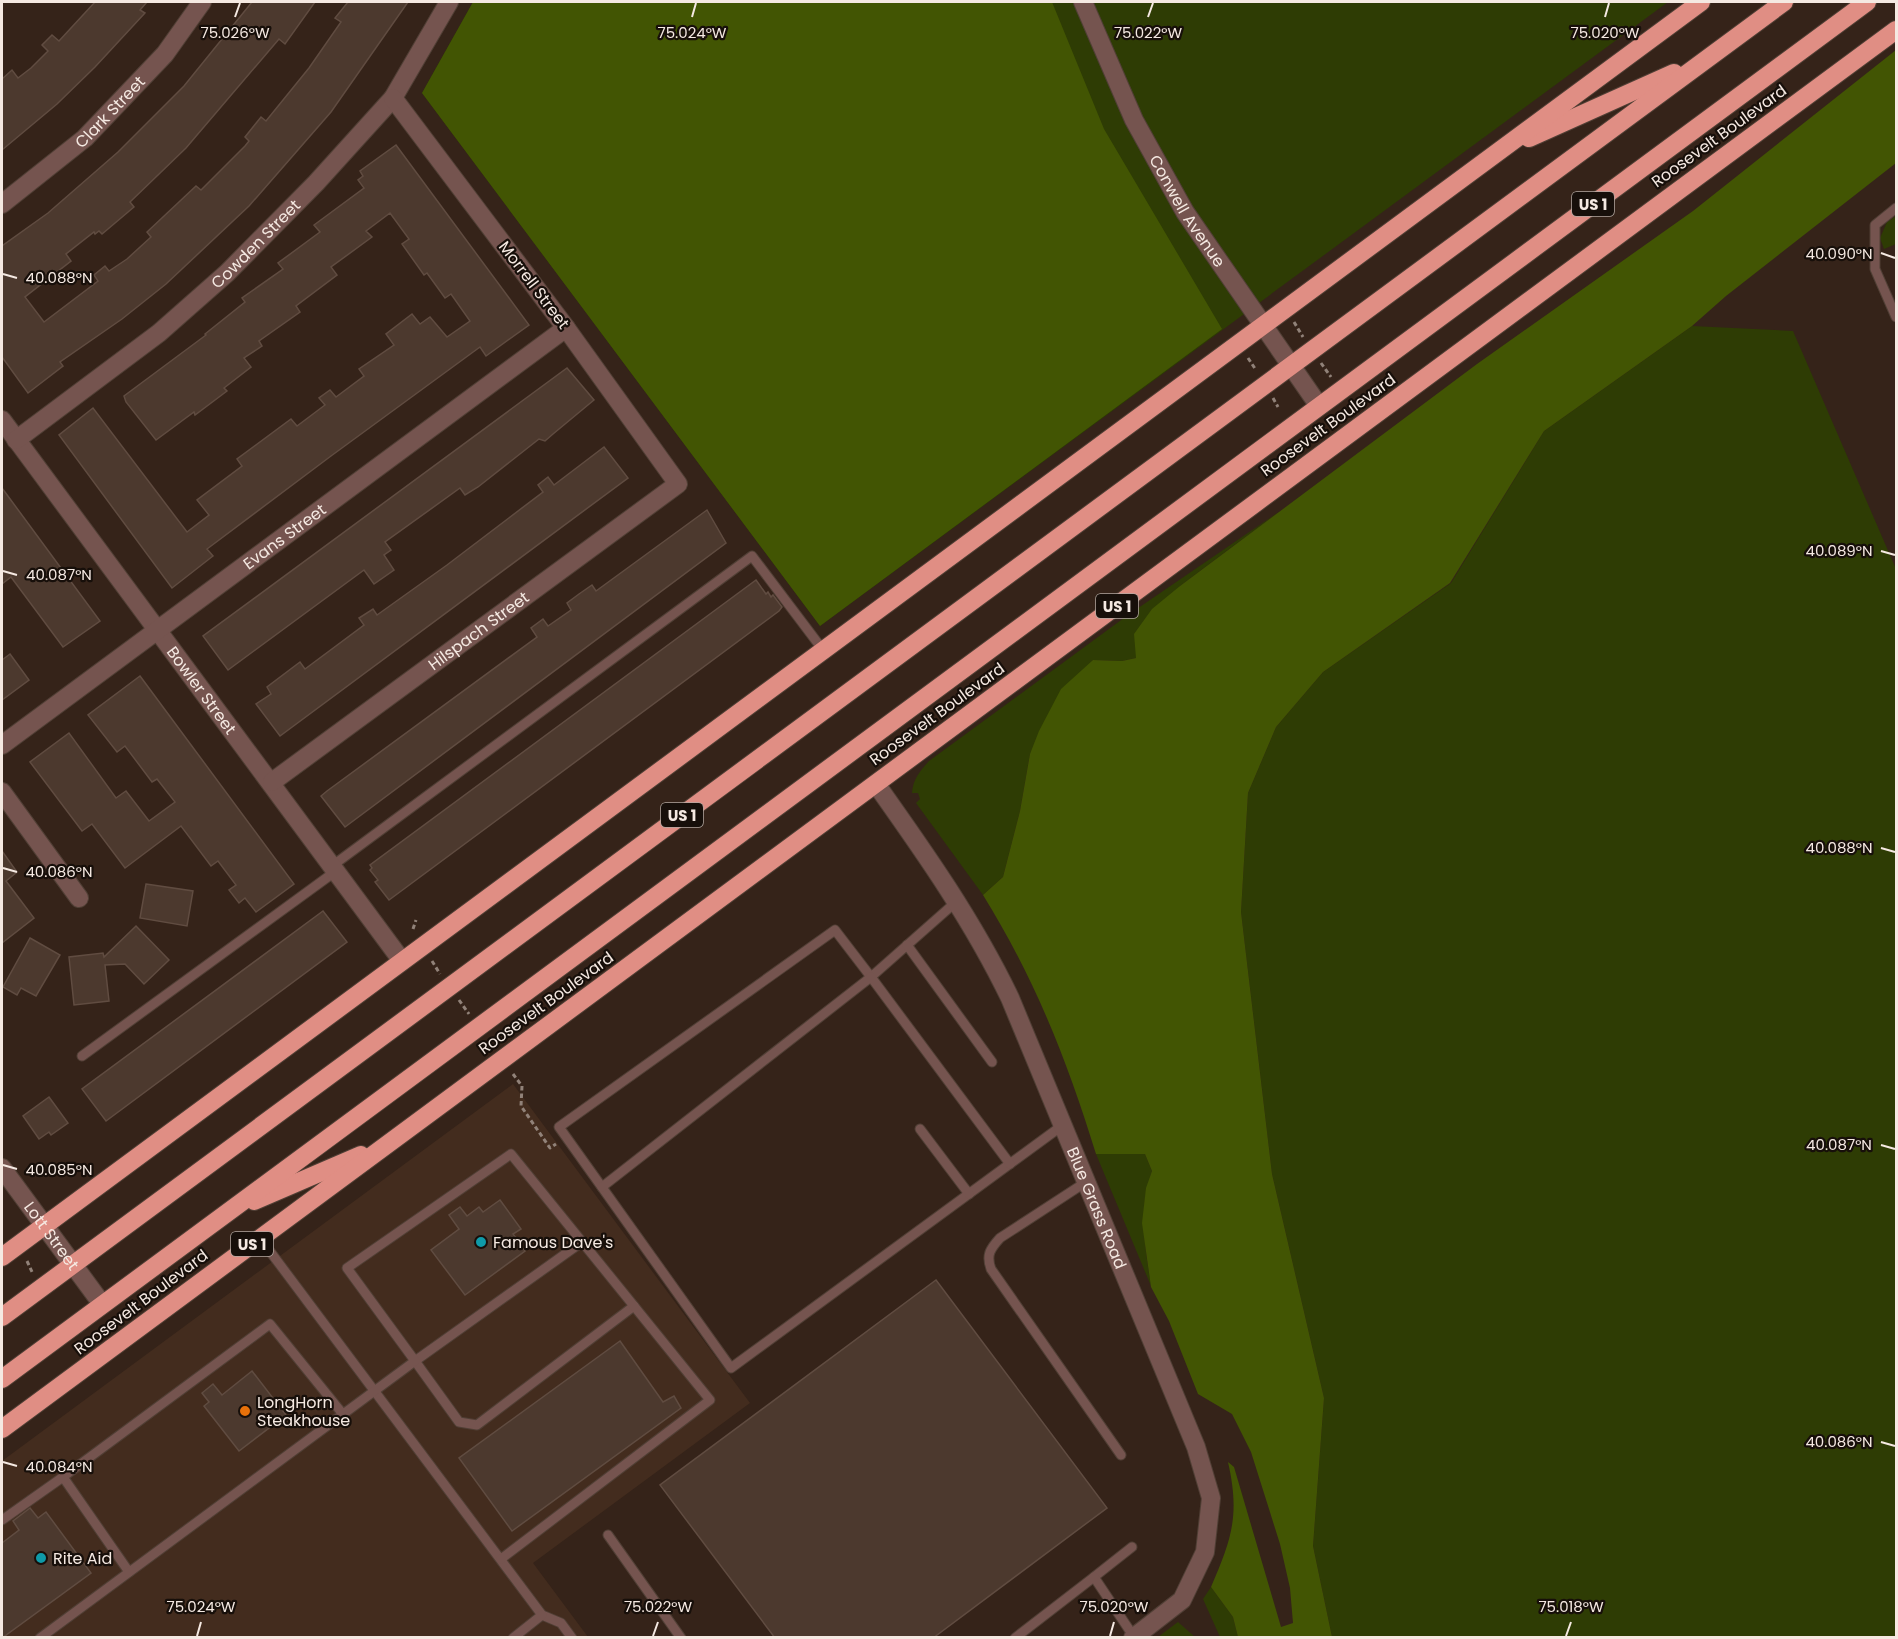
<svg xmlns="http://www.w3.org/2000/svg" width="1898" height="1639" font-family="Poppins,sans-serif">
<style>
.built{fill:#432c1e}
.green{fill:#2e3c04}
.forest{fill:#425503}
.building{fill:#4c392e;stroke:#604c41;stroke-width:1.5}
.lines{fill:none;stroke-linecap:round;stroke-linejoin:round}
.lane-casing{stroke:#503f35;stroke-width:11}
.street-casing{stroke:#503f35;stroke-width:20}
.highway-casing{stroke:#503f35;stroke-width:20}
.path{stroke:#918279;stroke-width:3;stroke-dasharray:4.5 3;stroke-linecap:butt}
.lane{stroke:#75544f;stroke-width:9}
.street{stroke:#75544f;stroke-width:18}
.highway{stroke:#e08e84;stroke-width:18}
.ticks{fill:none;stroke:#f5e9e2;stroke-width:2}
.culture-dot{fill:#0f9aa8;stroke:#170f0a;stroke-width:2}
.food-dot{fill:#e8710a;stroke:#170f0a;stroke-width:2}
.labels{text-anchor:middle;dominant-baseline:central;stroke-width:4.5;stroke-linejoin:round;paint-order:stroke}
.shield{fill:#170f0a;stroke:#b2a8a1;stroke-width:1.5}
.shield-label{font-size:15px;font-weight:bold;fill:#f5e9e2}
.street-label{font-size:16px;fill:#f5e9e2;stroke:#170f0a}
.poi-label{font-size:16px;fill:#f5e9e2;stroke:#170f0a;text-anchor:start}
.ticks-label{font-size:15px;text-anchor:middle;fill:#f5e9e2;stroke:#170f0a;stroke-width:4.5;stroke-linejoin:round;paint-order:stroke}
</style>
<rect width="100%" height="100%" fill="#352319"/>
<polygon class="built" points="513,1084 750,1403 533,1563 588,1637 2,1637 2,1461"/>
<g class="green">
<polygon points="473,2 1668,2 820,626 422,93"/>
<polygon points="1896,216 1896,244 1884,249 1880,238 1887,222"/>
<polygon points="1692,326 1793,331 1896,569 1896,1637 1332,1637 1313,1546 1324,1398 1272,1174 1241,912 1248,793 1276,727 1323,672 1451,583 1544,431"/>
<path d="M1280,511L1180,586L1136,658L1122,661L1093,660L1030,754L1020,811L1003,877L983,895L916,803L920,799L918,793H912C913,779 920,771 929,761L1128,615Z"/>
<path d="M1096,1154H1145L1152,1171C1138,1210 1145,1247 1151,1286Z"/>
<polygon points="1211,1587 1233,1617 1238,1637 1220,1637 1203,1599"/>
<polygon points="1178,1622 1195,1637 1158,1637"/>
</g>
<g class="forest">
<polygon points="473,2 1052,2 1104,129 1222,329 820,626 422,93"/>
<path d="M1896,50V163L1726,296L1692,326L1544,431L1450,583L1323,672L1276,727L1248,793L1241,912L1272,1174L1324,1398L1313,1546L1332,1637H1238L1233,1617L1211,1587C1232,1538 1240,1515 1228,1462L1234,1467L1281,1627L1293,1623L1290,1588L1280,1544L1251,1452L1232,1414L1198,1394L1169,1321L1151,1287L1142,1223L1146,1188L1152,1171L1145,1154H1096C1067,1060 1035,979 983,895L1003,877L1020,811L1030,754L1039,731L1061,689L1093,660L1122,661L1136,658L1134,634L1152,609L1180,586L1477,364L1693,211Z"/>
</g>
<g class="building">
<polygon points="95,2 147,2 140,10 145,13 95,67 57,104 2,150 2,79 12,70 18,78 31,68 48,51 42,45 52,35 59,41"/>
<polygon points="252,2 315,2 285,44 279,39 186,148 130,202 134,207 102,234 99,231 95,234 94,232 66,254 71,261 25,297 44,322 98,281 94,275 105,266 109,271 127,259 151,237 147,232 196,186 201,190 245,146 249,141 245,137 261,117 266,121 309,68 341,22 335,18 348,2 408,2 331,112 249,206 166,284 122,319 60,362 63,366 28,393 2,357 2,246 48,213 118,152 184,86"/>
<polygon points="396,145 529,325 486,356 480,347 331,456 207,549 213,556 172,588 59,435 93,408 187,532 209,515 197,500 242,466 237,459 291,419 297,426 325,405 319,398 330,390 336,397 364,376 359,369 394,345 386,334 412,314 420,324 430,317 447,337 470,321 451,294 445,298 427,273 424,275 402,244 409,239 390,213 366,231 372,237 331,267 337,275 296,306 300,312 259,341 262,346 244,358 251,367 224,388 227,391 195,415 194,412 156,440 126,402 124,396 206,335 205,334 245,302 242,298 283,269 278,263 320,232 314,225 364,188 358,180 363,176 360,171"/>
<polygon points="567,368 594,400 553,434 545,441 539,439 478,487 465,495 460,488 385,542 391,550 384,555 394,570 374,584 364,570 228,670 203,636"/>
<polygon points="604,447 628,478 280,736 256,704 271,694 267,687 300,662 305,669 364,625 359,618 373,609 377,615 447,565 543,492 538,485 548,477 554,485"/>
<polygon points="2,488 100,621 63,647 11,577 2,584"/>
<polygon points="707,510 726,543 345,827 321,796 327,791 537,637 531,628 543,619 548,626 571,610 567,603 579,594 592,585 596,591"/>
<polygon points="756,580 766,594 768,592 771,597 773,595 782,607 779,611 389,900 375,882 378,880 370,870 372,868 370,865"/>
<polygon points="10,654 29,680 2,700 2,660"/>
<polygon points="140,676 294,884 256,912 245,898 239,903 229,890 236,885 218,861 211,866 181,826 125,868 92,824 82,831 30,762 69,733 116,798 126,791 149,821 175,802 157,779 152,782 125,746 117,752 88,715"/>
<polygon points="2,851 17,872 6,881 34,918 2,943"/>
<polygon points="146,884 193,891 187,926 140,918"/>
<polygon points="323,911 347,942 106,1121 82,1089"/>
<polygon points="136,926 169,960 144,984 125,964 105,965 109,1001 74,1005 69,957 103,953 104,957"/>
<polygon points="30,938 60,955 36,996 21,988 17,995 3,987"/>
<polygon points="49,1097 68,1123 51,1135 49,1132 39,1139 23,1116"/>
<polygon points="500,1200 521,1229 513,1234 525,1251 465,1295 431,1250 459,1229 449,1215 460,1207 467,1216 479,1207 483,1212"/>
<polygon points="936,1280 1107,1508 933,1638 775,1638 660,1485"/>
<polygon points="620,1341 663,1402 674,1396 681,1408 512,1531 459,1458"/>
<polygon points="252,1371 286,1415 239,1451 204,1406 209,1402 202,1393 213,1384 222,1395"/>
<polygon points="30,1508 38,1518 46,1512 91,1573 2,1638 2,1543 19,1530 13,1521"/>
</g>
<g class="lines">
<defs>
<g id="lane">
<polyline points="1896,208 1875,225 1875,269 1896,317"/>
<polyline points="332,866 752,556 823,650"/>
<polyline points="957,901 871,977 835,930 559,1127 731,1368 1063,1125"/>
<polyline points="907,945 992,1062"/>
<polyline points="82,1056 336,871"/>
<polyline points="920,1129 969,1194"/>
<path d="M1086,1182L1000,1238C990,1249 986,1255 991,1269L1121,1455"/>
<polyline points="602,1187 871,977 1010,1164"/>
<polyline points="260,1238 542,1615 561,1623 572,1638"/>
<polyline points="582,1242 415,1361 459,1422 477,1425 634,1306"/>
<polyline points="63,1477 270,1324 342,1413"/>
<polyline points="2,1520 63,1477 129,1572"/>
<polyline points="608,1535 681,1638"/>
<polyline points="1094,1577 1132,1547"/>
<polyline points="40,1638 415,1361 347,1268 511,1154 710,1400 501,1559"/>
<polyline points="513,1638 542,1615"/>
<polyline points="1015,1638 1094,1577 1134,1637"/>
</g>
<g id="street">
<path id="s1" d="M1083,2L1134,120L1185,212L1319,406"/>
<path id="s2" d="M2,204L85,138L165,54L202,2"/>
<path id="s3" d="M2,420L402,961"/>
<path id="s4" d="M16,440L159,333L227,273L316,183L393,98L449,2"/>
<path id="s5" d="M2,745L566,328"/>
<path id="s6" d="M272,782L678,484L566,328L393,98"/>
<path id="s7" d="M876,784C925,853 973,921 1010,998L1196,1447L1211,1498L1205,1552L1182,1600L1133,1638"/>
<polyline points="2,792 79,898"/>
<path id="s8" d="M2,1168L102,1304"/>
</g>
<g id="highway">
<polyline points="1529,138 1674,73"/>
<polyline points="254,1201 361,1155"/>
<polyline points="2,1257 1701,2"/>
<polyline points="2,1317 1784,2"/>
<polyline points="2,1379 1867,2"/>
<polyline points="2,1429 1896,30"/>
</g>
</defs>
<use href="#lane" class="lane-casing"/>
<use href="#street" class="street-casing"/>
<use href="#highway" class="highway-casing"/>
<g class="path">
<polyline points="1294,322 1303,337"/>
<polyline points="1248,358 1256,370"/>
<polyline points="1321,363 1331,377"/>
<polyline points="1273,398 1278,407"/>
<polyline points="413,929 416,920"/>
<polyline points="432,961 440,974"/>
<polyline points="459,1000 469,1014"/>
<polyline points="513,1074 522,1086 521,1106 550,1148 556,1144"/>
<polyline points="27,1261 33,1274"/>
</g>
<use href="#lane" class="lane"/>
<use href="#street" class="street"/>
<use href="#highway" class="highway"/>
</g>
<path class="ticks" d="M235,17L240,3M692,17L696,3M1148,17L1153,3M1605,17L1609,3M1881,253L1895,258M3,274L17,278M1881,551L1895,555M3,571L17,575M1881,848L1895,852M3,868L17,872M1881,1145L1895,1149M3,1165L17,1169M1881,1442L1895,1446M3,1462L17,1466M197,1636L201,1622M653,1636L658,1622M1110,1636L1114,1622M1566,1636L1571,1622"/>
<g class="culture-dot">
<circle cx="481" cy="1242" r="6"/>
<circle cx="41" cy="1558" r="6"/>
</g>
<circle class="food-dot" cx="245" cy="1411" r="6"/>
<g class="labels">
<g class="shield">
<rect x="1572" y="192" width="42" height="24" rx="4.5"/>
<rect x="1096" y="594" width="42" height="24" rx="4.5"/>
<rect x="661" y="803" width="42" height="24" rx="4.5"/>
<rect x="231" y="1232" width="42" height="24" rx="4.5"/>
</g>
<g class="shield-label">
<text x="1593" y="204">US 1</text>
<text x="1117" y="606">US 1</text>
<text x="682" y="815">US 1</text>
<text x="252" y="1244">US 1</text>
</g>
<g class="street-label">
<text stroke="none"><textPath href="#s2" startOffset="142">Clark Street</textPath></text>
<text transform="translate(1719 136) rotate(-36)">Roosevelt Boulevard</text>
<text stroke="none"><textPath href="#s1" startOffset="234">Conwell Avenue</textPath></text>
<text stroke="none"><textPath href="#s4" startOffset="310">Cowden Street</textPath></text>
<text transform="translate(534 285) rotate(53)">Morrell Street</text>
<text transform="translate(1328 425) rotate(-36)">Roosevelt Boulevard</text>
<text stroke="none"><textPath href="#s5" startOffset="351">Evans Street</textPath></text>
<text stroke="none"><textPath href="#s6" startOffset="256">Hilspach Street</textPath></text>
<text stroke="none"><textPath href="#s3" startOffset="336">Bowler Street</textPath></text>
<text transform="translate(937 714) rotate(-36)">Roosevelt Boulevard</text>
<text transform="translate(546 1003) rotate(-36)">Roosevelt Boulevard</text>
<text stroke="none"><textPath href="#s7" startOffset="480">Blue Grass Road</textPath></text>
<text stroke="none"><textPath href="#s8" startOffset="84">Lott Street</textPath></text>
<text transform="translate(141 1302) rotate(-37)">Roosevelt Boulevard</text>
</g>
<g class="poi-label">
<text x="493" y="1242">Famous Dave's</text>
<text x="257" y="1402">LongHorn<tspan x="257" dy="18">Steakhouse</tspan></text>
<text x="53" y="1558">Rite Aid</text>
</g>
</g>
<g class="ticks-label">
<text x="235" y="38">75.026°W</text>
<text x="692" y="38">75.024°W</text>
<text x="1148" y="38">75.022°W</text>
<text x="1605" y="38">75.020°W</text>
<text x="1839" y="259">40.090°N</text>
<text x="59" y="283">40.088°N</text>
<text x="1839" y="556">40.089°N</text>
<text x="59" y="580">40.087°N</text>
<text x="1839" y="853">40.088°N</text>
<text x="59" y="877">40.086°N</text>
<text x="1839" y="1150">40.087°N</text>
<text x="59" y="1175">40.085°N</text>
<text x="1839" y="1447">40.086°N</text>
<text x="59" y="1472">40.084°N</text>
<text x="201" y="1612">75.024°W</text>
<text x="658" y="1612">75.022°W</text>
<text x="1114" y="1612">75.020°W</text>
<text x="1571" y="1612">75.018°W</text>
</g>
<rect width="1898" height="1639" fill="none" stroke="#f5e9e2" stroke-width="6"/>
</svg>
